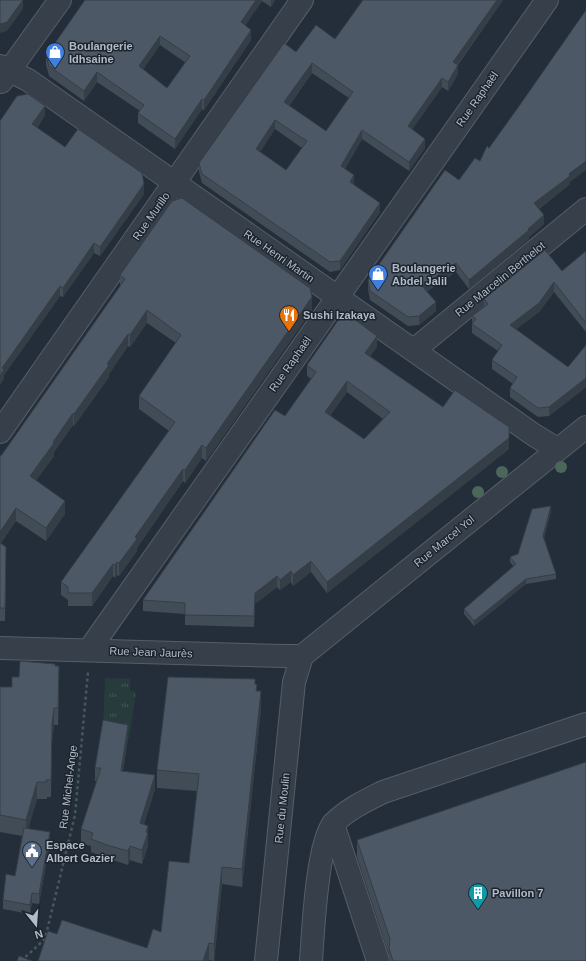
<svg xmlns="http://www.w3.org/2000/svg" width="586" height="961" font-family="Arial,sans-serif">
<style>
.park{fill:url(#park-tufts)}
.lines{fill:none;stroke-linecap:round;stroke-linejoin:round}
.minor-casing{stroke:#555e68;stroke-width:24}
.path{stroke:#45585a;stroke-width:2.5;stroke-dasharray:3 3;stroke-linecap:butt}
.minor{stroke:#37404a;stroke-width:22}
.tree{fill:#4b6759}
.wall{fill:#414c57;fill-rule:evenodd}
.shaded-wall{fill:#353e47}
.building{fill:#4c5865;stroke:#353e47;fill-rule:evenodd}
.labels{text-anchor:middle;dominant-baseline:central;stroke-width:3;stroke-linejoin:round;paint-order:stroke}
.poi-label{font-size:11px;font-weight:bold;fill:#b3bbc6;stroke:#1c252f;text-anchor:start}
.street-label{font-size:11px;fill:#b3bbc6;stroke:#1c252f}
</style>
<defs>
<pattern id="park-tufts" width="24" height="20" patternUnits="userSpaceOnUse"><rect width="24" height="20" fill="#273b3c"/><path d="M3 7l-1-3M5 7V3M7 7l1-3M15 17l-1-3M17 17v-4M19 17l1-3" fill="none" stroke="#445557"/></pattern>
</defs>
<rect width="100%" height="100%" fill="#242e3a"/>
<polygon class="park" points="105,678 130,679 130,691 136,692 129,738 103,733"/>
<g class="lines">
<defs>
<g id="minor">
<polyline points="0,66 28,80 534,435 557,449"/>
<polyline points="1,82 60,0"/>
<polyline points="414,350 586,209"/>
<polyline points="0,432 302,0"/>
<polyline points="0,648 284,656 302,656"/>
<polyline points="89,650 547,0"/>
<polyline points="302,656 586,427"/>
<polyline points="333,824 378,961"/>
<polyline points="266,961 294,682 302,656"/>
<path d="M311,961C313,933 317,841 334,823C348,809 365,801 383,792L586,724"/>
</g>
</defs>
<use href="#minor" class="minor-casing"/>
<polyline class="path" points="21,961 45,939 75,815 88,672"/>
<use href="#minor" class="minor"/>
</g>
<g class="tree">
<circle cx="561" cy="467" r="6"/>
<circle cx="502" cy="472" r="6"/>
<circle cx="478" cy="492" r="6"/>
</g>
<g class="wall">
<path d="M85,0H275L271,7L262,1L245,25L251,40L204,110L202,109L175,149L138,123V113L140,111L97,82L84,101L49,76L46,65V56ZM160,45L186,63L167,88L143,69Z"/>
<path d="M363,0H503L458,65V74L448,91L442,87L412,129L425,148L409,171L362,139L345,169L354,185L380,212L340,270L330,272L202,183L199,172V163L296,52L335,39ZM312,73L349,98L326,131L289,106ZM275,129L302,148L286,170L260,152Z"/>
<polygon points="45,115 37,128 65,147 144,194 100,256 94,253 63,297 60,296 4,375 4,379 0,121"/>
<polygon points="489,148 570,182 570,184 539,209 544,224 529,237 529,239 469,289 456,272 427,291 436,311 419,325 408,326 370,300 368,289 368,280 459,180 480,161"/>
<polygon points="586,251 586,332 554,292 539,312 516,329 568,367 586,345 586,387 549,416 538,417 510,397 510,388 513,384 492,369 492,360 498,351 472,333 472,316 484,306 484,299 562,271"/>
<polygon points="120,275 312,310 206,461 202,458 185,483 183,481 137,548 137,551 119,576 117,575 115,578 113,576 92,606 68,606 68,600 61,595 61,582 169,431 139,409 139,396 176,343 147,323 130,347 128,346 109,374 109,377 91,402 74,426 73,425 54,452 54,456 36,480 65,514 46,541 16,521 1,543 6,547 5,621 0,621 0,455 1,456 120,287"/>
<path d="M377,347L370,356L443,407L509,449L327,593L311,572L293,586L291,582L280,590L277,587L255,604L254,627L185,625V614L143,611V600L285,416L311,379L307,376V365ZM347,392L383,419L364,439L330,416Z"/>
<polygon points="551,511 544,538 556,574 556,579 526,584 474,626 464,614 464,609 514,567 510,562 510,557 518,554"/>
<polygon points="55,666 59,683 58,725 54,725 52,741 51,797 47,797 47,799 37,799 28,828 50,842 39,904 32,903 30,914 3,909 3,900 15,876 22,836 0,832 0,687 12,687 19,677"/>
<polygon points="255,684 261,709 242,887 222,884 214,961 57,934 147,948 161,932 189,863 197,791 157,788 157,770"/>
<polygon points="128,738 123,771 155,789 144,824 148,839 148,846 142,864 130,860 128,865 107,858 91,852 91,846 81,843 81,829 97,781 95,781 95,768"/>
<polygon points="357,840 586,961 389,961 389,955 357,857"/>
</g>
<g class="shaded-wall">
<polygon points="23,0 23,9 7,31 0,33 0,24"/>
<polygon points="256,0 262,0 262,1 241,32 241,22"/>
<polygon points="271,0 275,0 271,7"/>
<polygon points="497,0 503,0 453,71 453,62"/>
<polygon points="251,30 251,40 204,110 204,100"/>
<polygon points="160,36 160,45 139,76 139,66"/>
<polygon points="312,63 312,73 284,112 284,102"/>
<polygon points="458,65 458,74 448,91 448,82"/>
<polygon points="97,72 97,82 84,101 84,91"/>
<polygon points="442,78 442,87 408,136 408,126"/>
<polygon points="202,99 202,109 175,149 175,139"/>
<polygon points="45,106 45,115 32,134 32,124"/>
<polygon points="275,120 275,129 256,158 256,149"/>
<polygon points="362,130 362,139 341,175 341,166"/>
<polygon points="425,139 425,148 409,171 409,162"/>
<polygon points="586,161 586,170 570,182 570,184 534,212 534,203"/>
<polygon points="354,175 354,185 350,182"/>
<polygon points="144,184 144,194 100,256 100,247"/>
<polygon points="380,203 380,212 340,270 340,261"/>
<polygon points="544,215 544,224 529,237 529,239 469,289 469,280"/>
<polygon points="94,243 94,253 63,297 63,288"/>
<polygon points="456,263 456,272 422,295 422,286"/>
<polygon points="554,282 554,292 539,312 510,334 510,325"/>
<polygon points="60,286 60,296 4,375 4,379 0,385 0,376 2,368"/>
<polygon points="312,297 312,310 206,461 206,448"/>
<polygon points="436,302 436,311 419,325 419,316"/>
<polygon points="147,310 147,323 130,347 130,335"/>
<polygon points="128,334 128,346 109,374 109,377 74,426 74,414 107,364"/>
<polygon points="377,336 377,347 365,364 365,353"/>
<polygon points="586,378 586,387 549,416 549,407"/>
<polygon points="347,381 347,392 325,423 325,412"/>
<polygon points="73,413 73,425 54,452 54,456 30,489 30,476"/>
<polygon points="509,427 509,449 327,593 327,582"/>
<polygon points="202,445 202,458 185,483 185,470"/>
<polygon points="183,469 183,481 137,548 137,551 119,576 119,563 135,537"/>
<polygon points="65,501 65,514 46,541 46,528"/>
<polygon points="551,506 551,511 543,541 543,536"/>
<polygon points="16,508 16,521 0,544 0,532"/>
<polygon points="311,561 311,572 293,586 293,575"/>
<polygon points="117,562 117,575 115,578 115,565"/>
<polygon points="113,564 113,576 92,606 92,593"/>
<polygon points="291,571 291,582 280,590 280,580"/>
<polygon points="277,576 277,587 255,604 254,627 255,593"/>
<polygon points="526,579 526,584 474,626 474,621"/>
<polygon points="59,666 59,683 58,725 58,708"/>
<polygon points="261,691 261,709 242,887 242,869"/>
<polygon points="54,708 54,725 52,741 51,797 52,724"/>
<polygon points="128,725 128,738 121,784 121,771"/>
<polygon points="155,775 155,789 140,836 140,823"/>
<polygon points="37,782 37,799 26,837 26,820"/>
<polygon points="148,826 148,846 142,864 142,850"/>
<polygon points="50,832 50,842 39,904 39,894"/>
<polygon points="130,846 130,860 128,865 128,851"/>
<polygon points="222,867 222,884 214,961 214,944"/>
<polygon points="32,893 32,903 30,914 30,905"/>
<polygon points="209,943 209,961 203,961"/>
</g>
<g class="building">
<polygon points="0,0 23,0 7,22 0,24"/>
<path d="M85,0H256L241,22L251,30L204,100L202,99L175,139L138,113L144,105L97,72L84,91L49,66L46,56ZM160,36L190,56L167,88L139,66Z"/>
<path d="M363,0H497L453,62L458,65L448,82L442,78L408,126L425,139L409,162L362,130L341,166L354,175L350,182L380,203L340,261L330,262L202,174L199,163L284,43L296,52L316,25L335,39ZM312,63L353,92L326,131L284,102ZM275,120L307,141L286,170L256,149Z"/>
<polygon points="586,10 586,161 569,174 570,176 534,203 544,215 528,229 529,230 469,280 456,263 422,286 436,302 419,316 408,317 370,291 368,280 445,170 459,180 475,158 480,161 487,146 489,148 517,109"/>
<polygon points="28,94 45,106 32,124 65,147 78,129 142,173 144,184 100,247 94,243 63,288 60,286 2,368 4,369 0,376 0,121 17,96"/>
<polygon points="182,198 310,288 312,297 206,448 202,445 185,470 183,469 135,537 137,539 119,563 117,562 115,565 113,564 92,593 68,593 68,587 61,582 175,422 139,396 181,335 147,310 130,335 128,334 107,364 109,365 91,390 74,414 73,413 53,442 54,443 30,476 65,501 46,528 16,508 0,532 0,455 1,456 125,279 120,275 172,201"/>
<polygon points="545,250 562,271 586,251 586,323 554,282 539,303 510,325 568,367 586,345 586,378 549,407 538,408 510,388 517,377 492,360 502,345 472,324 476,319 472,316 488,304 484,299"/>
<path d="M350,316L377,336L365,353L443,407L455,390L509,427V438L327,582L311,561L293,575L291,571L280,580L277,576L255,593L254,616L185,615V603L143,600L275,410L285,416L316,372L307,365L339,319ZM347,381L390,412L364,439L325,412Z"/>
<polygon points="551,506 543,536 556,574 526,579 474,621 464,609 516,564 510,557 518,554 532,509"/>
<polygon points="0,543 6,547 5,608 0,608"/>
<polygon points="20,661 55,664 55,666 59,666 58,708 54,708 52,724 51,780 46,780 47,782 37,782 26,820 0,815 0,687 12,687 12,677 19,677"/>
<polygon points="168,677 255,679 255,684 257,685 256,691 261,691 242,869 222,867 214,944 209,943 203,961 38,961 48,931 57,934 62,920 147,948 153,929 161,932 169,861 189,863 199,774 157,770"/>
<polygon points="103,720 128,725 121,771 155,775 140,823 148,826 146,832 148,833 142,850 130,846 128,851 107,845 91,839 93,833 81,829 101,768 95,768"/>
<polygon points="586,762 586,961 393,961 389,948 390,939 357,840"/>
<polygon points="24,828 50,832 39,894 32,893 30,905 3,900 6,874 15,876"/>
<polygon points="19,956 32,961 17,961"/>
</g>
<defs>
<symbol id="shop-pin" viewBox="-11 -11 22 30"><path d="M0 17L-7.5 6A9.5 9.5 0 1 1 7.5 6Z" fill="#3f7fe0" stroke="#1c252f"/><path d="M-5-2.5h2.3a2.7 3.5 0 0 1 5.4 0H5L5.5 6h-11ZM-1.5-2.5h3a1.5 2.3 0 0 0-3 0Z" fill="#fff"/></symbol>
<symbol id="restaurant-pin" viewBox="-11 -11 22 30"><path d="M0 17L-7.5 6A9.5 9.5 0 1 1 7.5 6Z" fill="#e8710a" stroke="#1c252f"/><path d="M-5-6h1v4h1v-4h1v4h1v-4h1v5L-1.5 .5V6h-2V.5L-5-1ZM5-6V6H3V1.5H1.5Q1.5-4 5-6Z" fill="#fff"/></symbol>
<symbol id="civic-pin" viewBox="-11 -11 22 30"><path d="M0 17L-7.5 6A9.5 9.5 0 1 1 7.5 6Z" fill="#5c6f8a" stroke="#1c252f"/><path d="M-.6-6.5H3V-4.5H.6V-3L4-1V1h2V6H-6V1h2V-1L-.6-3ZM-1.2 2.5V6h2.4V2.5Z" fill="#fff"/></symbol>
<symbol id="building-pin" viewBox="-11 -11 22 30"><path d="M0 17L-7.5 6A9.5 9.5 0 1 1 7.5 6Z" fill="#0f9aa8" stroke="#1c252f"/><path d="M-4-6H4V6H1V3H-1V6H-4ZM-2.5-4.3h1.7v1.8h-1.7ZM.8-4.3h1.7v1.8H.8ZM-2.5-1h1.7V.8h-1.7ZM.8-1h1.7V.8H.8Z" fill="#fff"/></symbol>
</defs>
<g fill-rule="evenodd">
<use href="#shop-pin" x="44" y="41" width="22" height="30"/>
<use href="#shop-pin" x="367" y="263" width="22" height="30"/>
<use href="#restaurant-pin" x="278" y="304" width="22" height="30"/>
<use href="#civic-pin" x="21" y="840" width="22" height="30"/>
<use href="#building-pin" x="467" y="882" width="22" height="30"/>
</g>
<g class="labels">
<g class="poi-label">
<text x="69" y="46">Boulangerie<tspan x="69" dy="13">Idhsaine</tspan></text>
<text x="392" y="268">Boulangerie<tspan x="392" dy="13">Abdel Jalil</tspan></text>
<text x="303" y="315">Sushi Izakaya</text>
<text x="46" y="845">Espace<tspan x="46" dy="13">Albert Gazier</tspan></text>
<text x="492" y="893">Pavillon 7</text>
</g>
<g class="street-label">
<text transform="translate(477 99) rotate(-55)">Rue Raphaël</text>
<text transform="translate(151 216) rotate(-55)">Rue Murillo</text>
<text transform="translate(279 256) rotate(35)">Rue Henri Martin</text>
<text transform="translate(500 279) rotate(-39)">Rue Marcelin Berthelot</text>
<text transform="translate(290 364) rotate(-55)">Rue Raphaël</text>
<text transform="translate(444 541) rotate(-39)">Rue Marcel Yol</text>
<text transform="translate(151 652) rotate(2)">Rue Jean Jaurès</text>
<text transform="translate(68 787) rotate(-83)">Rue Michel-Ange</text>
<text transform="translate(282 808) rotate(-84)">Rue du Moulin</text>
</g>
</g>
<g transform="translate(36 925) rotate(163)" stroke="#1c252f" stroke-width="3" paint-order="stroke">
<path d="M0-3L7 15L0 10L-7 15Z" fill="#b3bbc6"/>
<text y="-6" font-size="11" font-weight="bold" text-anchor="middle" fill="#b3bbc6">N</text>
</g>
</svg>
